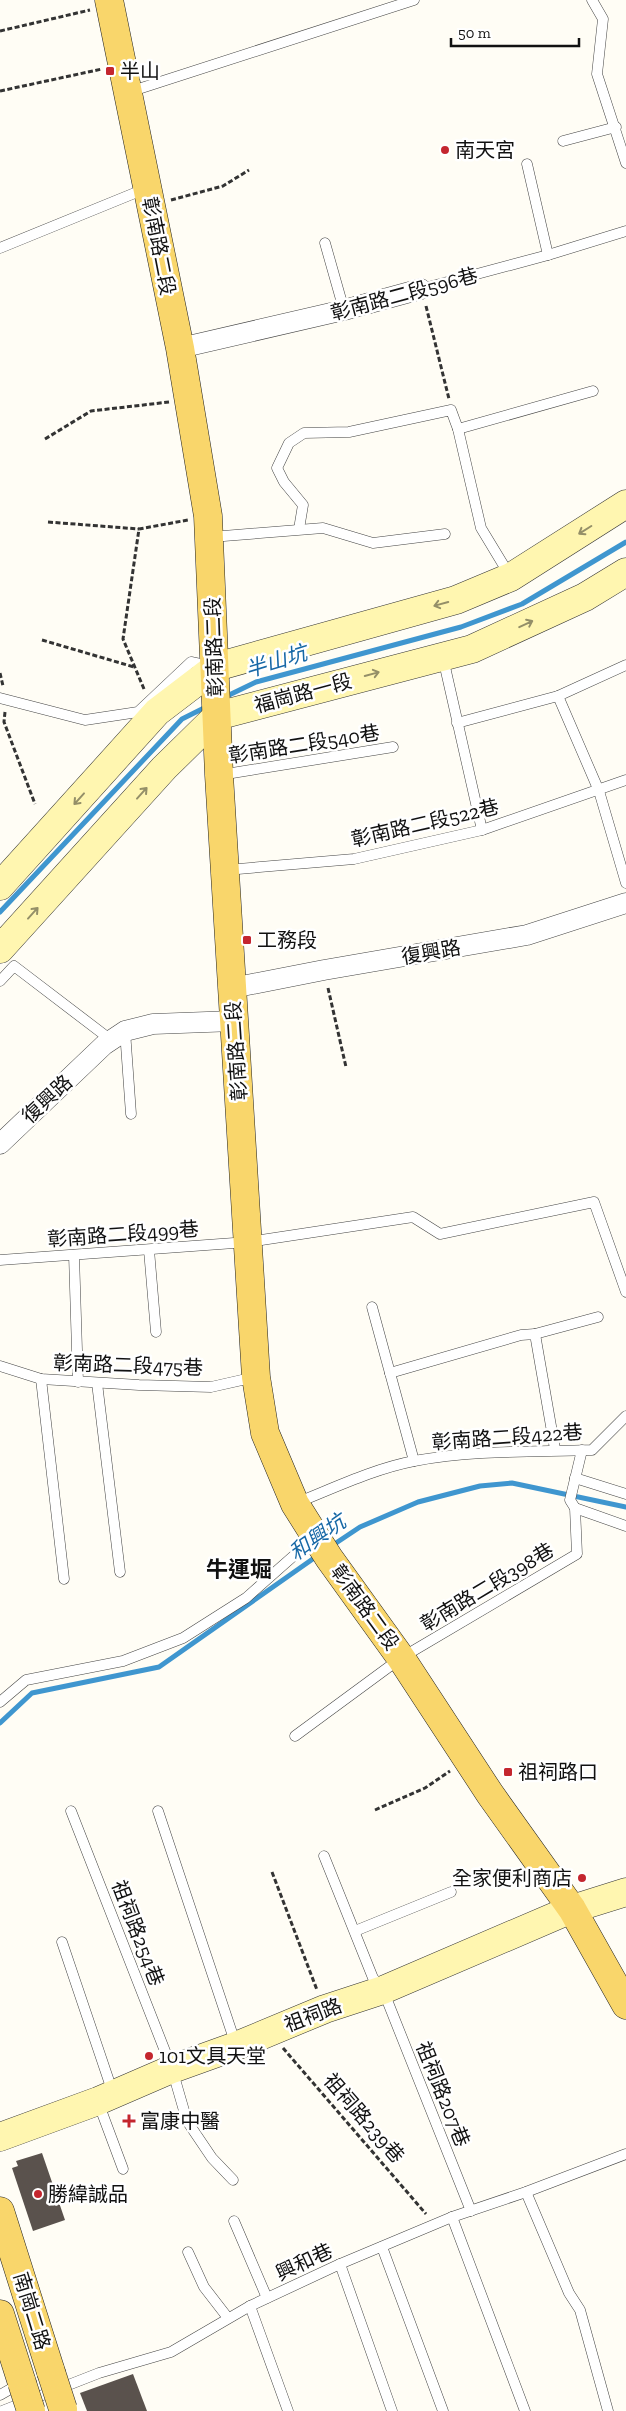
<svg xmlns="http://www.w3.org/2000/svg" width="626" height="2411" font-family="'Zilla Slab','Noto Sans TC',serif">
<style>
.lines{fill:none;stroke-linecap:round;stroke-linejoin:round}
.stream{stroke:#3f96cf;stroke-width:5}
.building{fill:#5a524d}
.lane-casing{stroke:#444;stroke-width:11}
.street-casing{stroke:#444;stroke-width:21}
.secondary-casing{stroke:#333;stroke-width:29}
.primary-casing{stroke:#222;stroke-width:29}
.path{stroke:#333;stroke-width:3;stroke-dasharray:5 2.5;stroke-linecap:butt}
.lane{stroke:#fff;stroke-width:10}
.street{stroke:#fff;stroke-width:20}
.secondary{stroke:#fff6b0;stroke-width:28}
.primary{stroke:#f9d66b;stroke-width:28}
.primary-bridge-casing{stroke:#222;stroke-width:29;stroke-linecap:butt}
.primary-bridge{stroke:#f9d66b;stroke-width:28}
.oneway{stroke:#948f68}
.poi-dot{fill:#c4262e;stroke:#fff;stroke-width:2}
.labels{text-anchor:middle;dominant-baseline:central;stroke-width:5;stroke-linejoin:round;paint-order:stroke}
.poi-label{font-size:20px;fill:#111;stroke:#fff;text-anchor:start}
.street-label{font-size:20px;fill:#111;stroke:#fff}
.water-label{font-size:21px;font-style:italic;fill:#1768a6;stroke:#fff}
.quarter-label{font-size:22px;font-weight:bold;fill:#111;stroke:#fff}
</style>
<rect width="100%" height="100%" fill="#fffdf5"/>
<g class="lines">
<g class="stream">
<polyline points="225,697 256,682 461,627 522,604 626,542"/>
<polyline points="0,912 182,719 208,706"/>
<polyline points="330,1547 360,1527 418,1502 480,1486 512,1483 626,1507"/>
<polyline points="0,1723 32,1693 159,1667 317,1556"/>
</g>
</g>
<g class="building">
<polygon points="42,2153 65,2220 33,2231 12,2168 18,2166 16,2161"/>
<polygon points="133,2374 147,2411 87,2411 80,2393"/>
</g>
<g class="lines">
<defs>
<g id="lane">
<polyline points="592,0 603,19 597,74 626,163"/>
<polyline points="129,92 414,0"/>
<polyline points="563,141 616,127"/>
<polyline points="527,164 548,255"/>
<polyline points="325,243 344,310"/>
<polyline points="0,248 147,188"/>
<polyline points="421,289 548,255 626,231"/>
<polyline points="458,429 593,391"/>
<polyline points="299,529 303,505 284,482 277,468 289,443 304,433 349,432 451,410 458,429 481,528 510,576"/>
<polyline points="211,537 323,528 373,543 445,534"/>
<polyline points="443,658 482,830"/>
<polyline points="626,665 558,696 599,791 626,883"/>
<polyline points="0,698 85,720 138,712 191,662 210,666"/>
<polyline points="457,723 558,696"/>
<polyline points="220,775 393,747"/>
<polyline points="226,870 354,859 482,830 626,780"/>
<polyline points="0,981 14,966 111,1040"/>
<polyline points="125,1031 131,1114"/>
<polyline points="149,1250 156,1332"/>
<polyline points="74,1255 78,1382"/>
<polyline points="0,1260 248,1242 413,1217 440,1234 594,1202 626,1292"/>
<polyline points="372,1307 414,1461"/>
<polyline points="535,1334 598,1317"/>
<polyline points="0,1366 41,1379 139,1385 211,1387 255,1377"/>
<polyline points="390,1373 521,1335 535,1334 555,1449"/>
<polyline points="41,1379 64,1579"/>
<polyline points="97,1383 120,1572"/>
<polyline points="575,1478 626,1494"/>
<path d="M296,1503C334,1488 373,1469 414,1461C474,1450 531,1452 592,1450L626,1416"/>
<polyline points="575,1508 626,1526"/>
<polyline points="0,1702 26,1680 123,1661 183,1638 246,1598 315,1537"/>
<polyline points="295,1736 401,1658 577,1554 575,1508 570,1500 582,1450"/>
<polyline points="71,1811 172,2069 187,2121 212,2158 233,2180"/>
<polyline points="158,1811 236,2045"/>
<polyline points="324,1856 373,1978 383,1990 471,2211"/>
<polyline points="355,1931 451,1892"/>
<polyline points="62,1942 113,2093"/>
<polyline points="98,2102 123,2169"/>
<polyline points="526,2192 569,2293 580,2310 608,2411"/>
<polyline points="452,2217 525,2411"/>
<polyline points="234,2221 267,2298"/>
<polyline points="382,2247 443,2411"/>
<polyline points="188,2252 204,2287 228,2318"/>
<polyline points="340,2264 392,2411"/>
<polyline points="250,2306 288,2411"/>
<polyline points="0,2395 21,2383"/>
<polyline points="2,2411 99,2373 171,2352 250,2306 340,2264 452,2217 526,2192 626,2154"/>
</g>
<g id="street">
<polyline points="180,348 344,310 421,289"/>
<polyline points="232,988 324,970 527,935 626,903"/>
<polyline points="0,1144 104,1045 125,1031 153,1024 234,1021"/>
</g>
<g id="secondary">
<polyline points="0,886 157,712 216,667 456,600 511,577 626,504"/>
<polyline points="0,949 164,768 217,716 472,649 585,597 626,572"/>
<polyline points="0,2137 98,2101 172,2069 236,2046 325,2009 383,1990 572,1909 626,1892"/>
</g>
<g id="primary">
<polyline points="109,0 180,348 208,516 219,775 256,1377 265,1433 295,1504 329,1558 401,1658 490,1794 572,1909 626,2005"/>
<polyline points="0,2211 51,2372"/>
<polyline points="0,2314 22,2383"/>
</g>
</defs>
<use href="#lane" class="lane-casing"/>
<use href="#street" class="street-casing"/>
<use href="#secondary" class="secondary-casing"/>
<use href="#primary" class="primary-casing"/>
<g class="path">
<polyline points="0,31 90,10"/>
<polyline points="0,91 102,69"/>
<polyline points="171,200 223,186 249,170"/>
<polyline points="426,306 449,399"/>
<polyline points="45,439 91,411 169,402"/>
<polyline points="48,522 139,529"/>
<polyline points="42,640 134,667"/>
<polyline points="0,673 3,686"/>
<polyline points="144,689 123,639 139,529 188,520"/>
<polyline points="5,712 4,722 35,804"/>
<polyline points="328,988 346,1067"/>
<polyline points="375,1810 425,1788 450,1771"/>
<polyline points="272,1872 317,1990"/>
<polyline points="283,2048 426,2214"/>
</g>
<use href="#lane" class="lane"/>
<use href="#street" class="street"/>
<use href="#secondary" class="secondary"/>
<use href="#primary" class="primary"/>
<defs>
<g id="primary-bridge">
<polyline points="51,2372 63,2409"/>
<polyline points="22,2383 31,2411"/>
</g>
</defs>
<use href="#primary-bridge" class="primary-bridge-casing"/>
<use href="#primary-bridge" class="primary-bridge"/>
</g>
<defs><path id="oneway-shaft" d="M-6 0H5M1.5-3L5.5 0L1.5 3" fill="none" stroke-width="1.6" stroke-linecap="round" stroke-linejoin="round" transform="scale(1.25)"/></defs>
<g class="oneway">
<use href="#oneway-shaft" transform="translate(585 530) rotate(148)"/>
<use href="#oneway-shaft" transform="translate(441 604) rotate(165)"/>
<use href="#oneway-shaft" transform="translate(526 624) rotate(-25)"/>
<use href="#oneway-shaft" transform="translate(372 674) rotate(-15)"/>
<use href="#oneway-shaft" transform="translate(142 793) rotate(-48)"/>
<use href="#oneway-shaft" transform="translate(79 799) rotate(132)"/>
<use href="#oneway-shaft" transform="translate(33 913) rotate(-48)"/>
</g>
<g class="poi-dot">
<rect x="105" y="66" width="10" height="10" rx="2.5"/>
<circle cx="445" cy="150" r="5"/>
<rect x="242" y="935" width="10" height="10" rx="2.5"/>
<rect x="503" y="1767" width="10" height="10" rx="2.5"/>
<circle cx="582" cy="1878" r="5"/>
<circle cx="149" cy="2056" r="5"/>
<path d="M126.5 2113.5h5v5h5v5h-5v5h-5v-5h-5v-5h5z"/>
<circle cx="38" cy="2194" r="5"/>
</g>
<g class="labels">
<g class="poi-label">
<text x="120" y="71">半山</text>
<text x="455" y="150">南天宮</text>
<text x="257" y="940">工務段</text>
<text x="518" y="1772">祖祠路口</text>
<text x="572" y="1878" text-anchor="end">全家便利商店</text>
<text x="159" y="2056">101文具天堂</text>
<text x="140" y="2121">富康中醫</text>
<text x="48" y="2194">勝緯誠品</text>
</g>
<g class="street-label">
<text transform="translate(159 246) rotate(79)">彰南路二段</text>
<text transform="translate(404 294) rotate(-15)">彰南路二段596巷</text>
<text transform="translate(214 647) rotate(-92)">彰南路二段</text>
<text transform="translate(303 693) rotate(-15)">福崗路一段</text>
<text transform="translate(304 744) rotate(-9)">彰南路二段540巷</text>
<text transform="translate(425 823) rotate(-13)">彰南路二段522巷</text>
<text transform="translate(431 952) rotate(-10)">復興路</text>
<text transform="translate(236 1051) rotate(-94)">彰南路二段</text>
<text transform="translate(47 1099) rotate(-43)">復興路</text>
<text transform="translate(123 1234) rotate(-4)">彰南路二段499巷</text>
<text transform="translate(128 1365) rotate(2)">彰南路二段475巷</text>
<text transform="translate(507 1437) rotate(-4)">彰南路二段422巷</text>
<text transform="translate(487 1587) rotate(-31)">彰南路二段398巷</text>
<text transform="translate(365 1607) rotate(54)">彰南路二段</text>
<text transform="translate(138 1933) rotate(69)">祖祠路254巷</text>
<text transform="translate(313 2015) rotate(-21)">祖祠路</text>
<text transform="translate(443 2094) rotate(68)">祖祠路207巷</text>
<text transform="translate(364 2118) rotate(49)">祖祠路239巷</text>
<text transform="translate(304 2262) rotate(-25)">興和巷</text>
<text transform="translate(32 2311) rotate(73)">南崗二路</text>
</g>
<g class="water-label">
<text transform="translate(276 661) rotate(-17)">半山坑</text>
<text transform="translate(317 1537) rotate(-35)">和興坑</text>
</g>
<g class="quarter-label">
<text x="239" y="1569">牛運堀</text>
</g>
</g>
<path d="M451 38v8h128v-8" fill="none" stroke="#111111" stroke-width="2.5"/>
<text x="458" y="38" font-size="15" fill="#111111" stroke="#ffffff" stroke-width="4" paint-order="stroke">50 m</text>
</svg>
